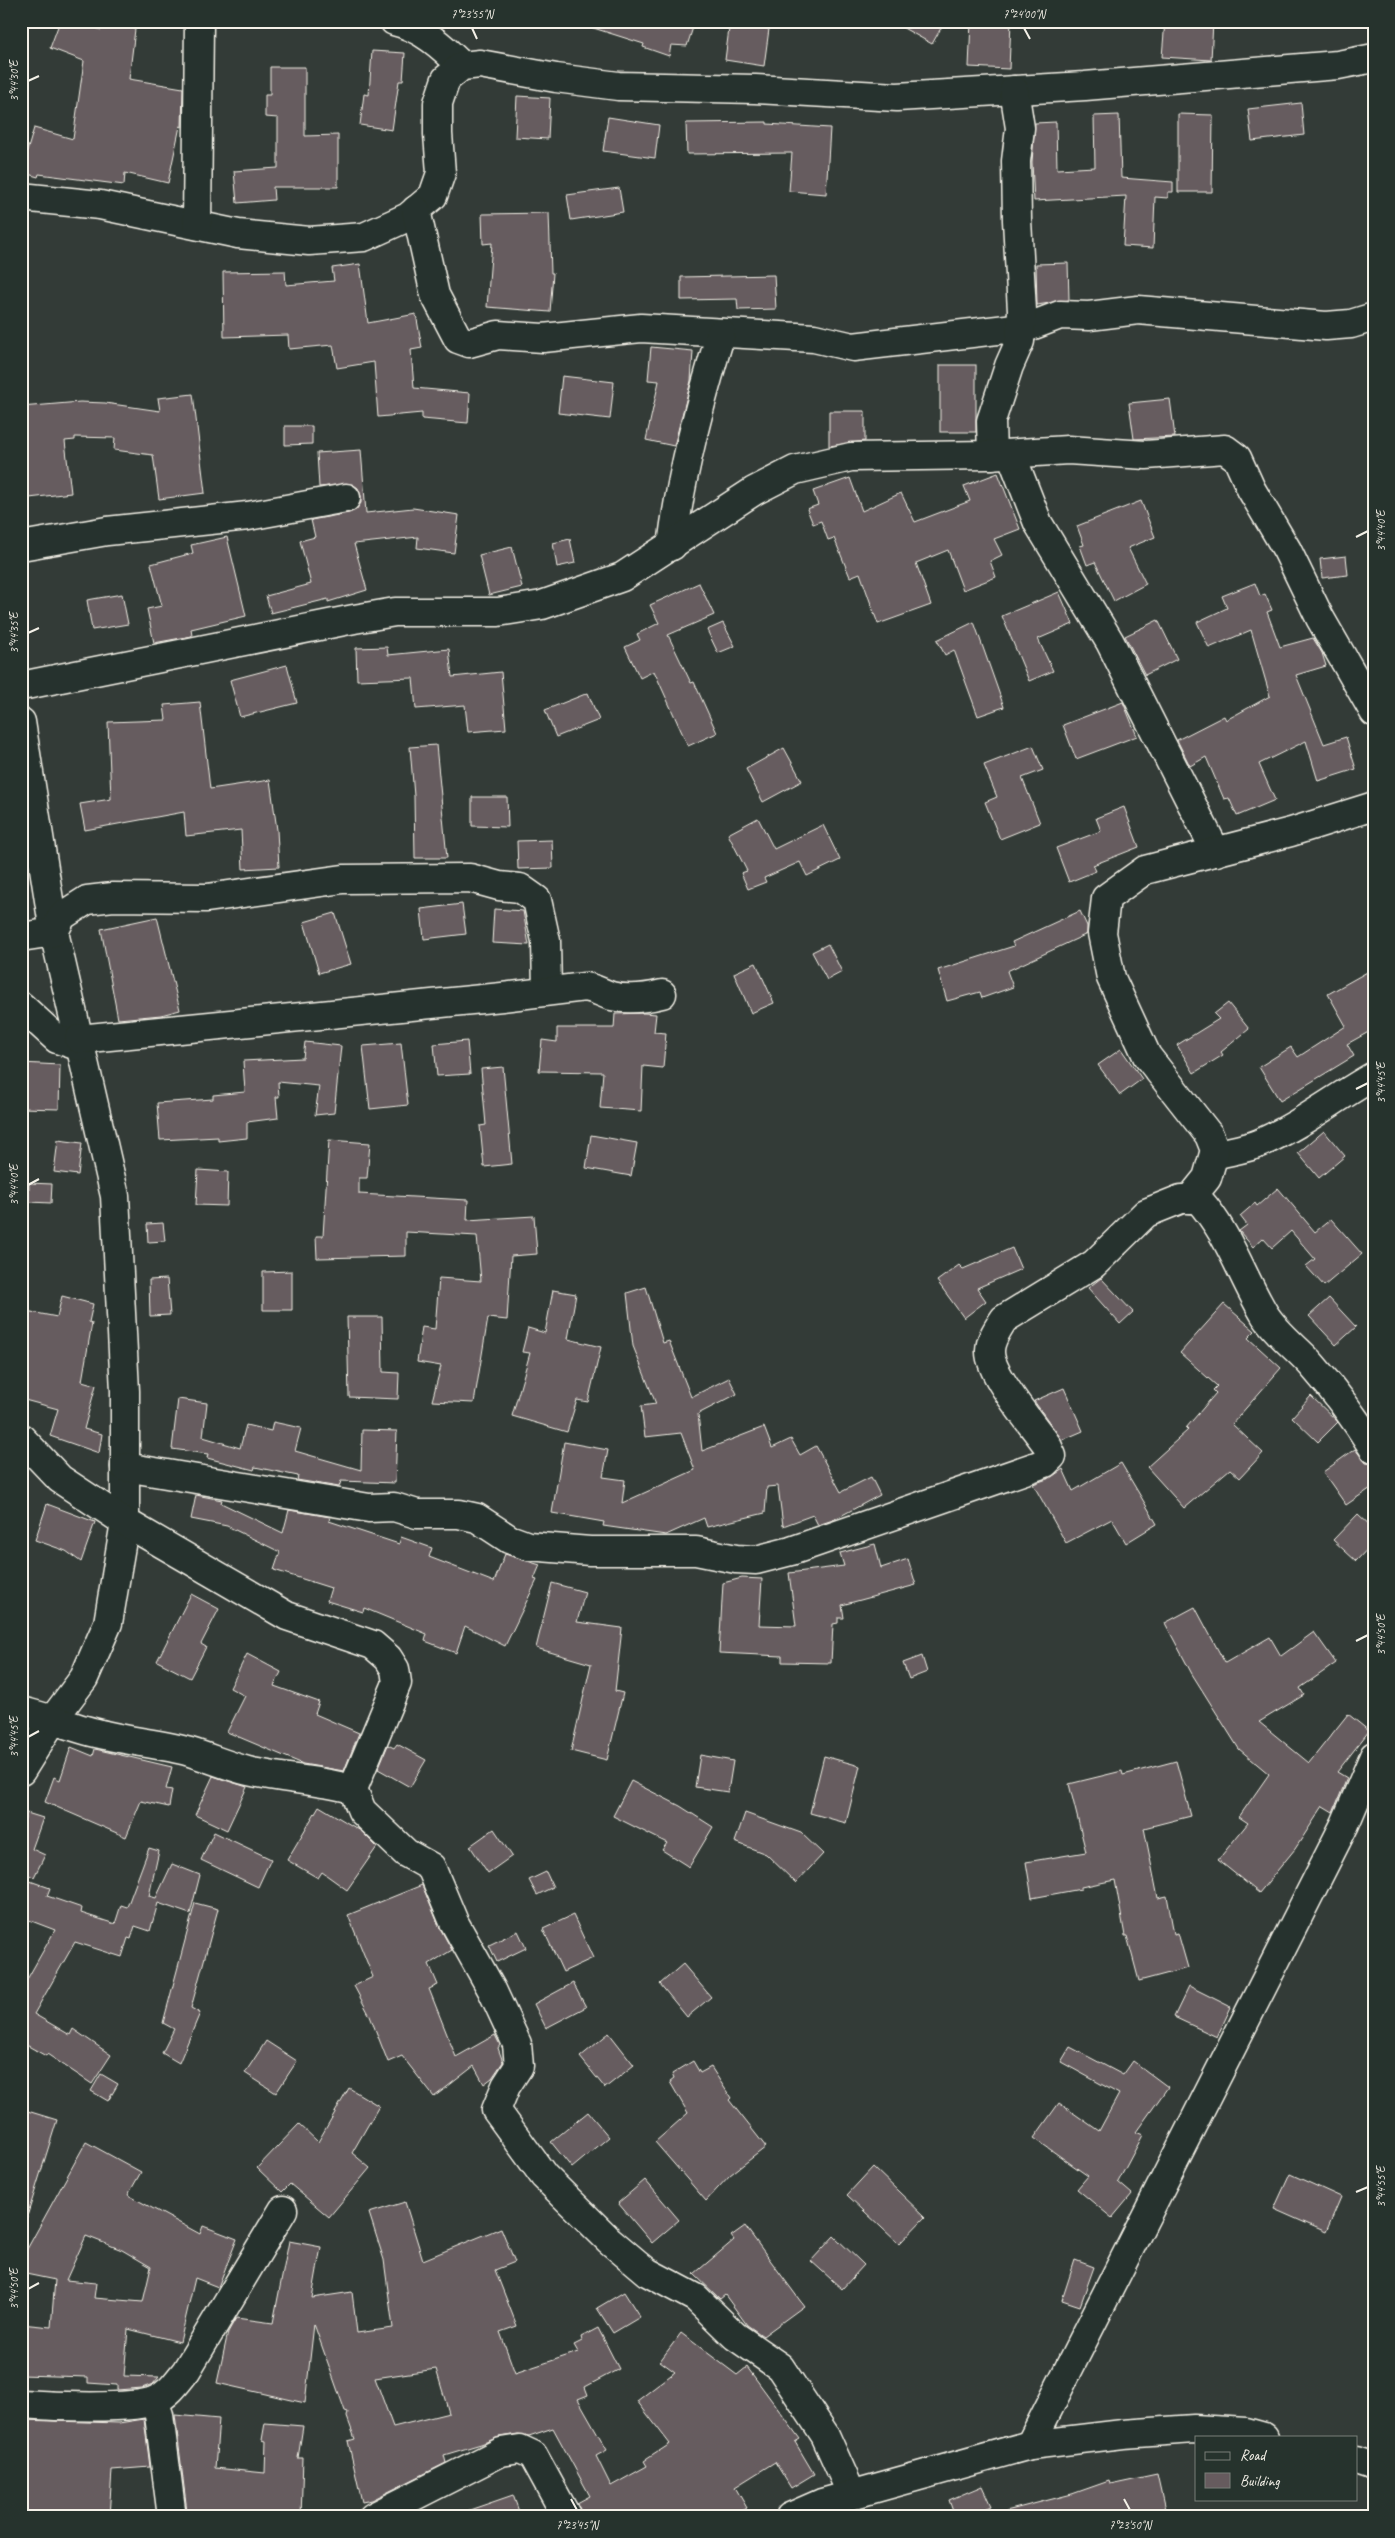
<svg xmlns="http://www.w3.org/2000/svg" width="1395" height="2538" font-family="Caveat,sans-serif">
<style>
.building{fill:#665b5e;stroke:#f4f1e8;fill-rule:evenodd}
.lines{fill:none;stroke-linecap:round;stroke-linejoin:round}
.minor-casing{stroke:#f4f1e8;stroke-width:31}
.major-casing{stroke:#f4f1e8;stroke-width:31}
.minor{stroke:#26332d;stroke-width:28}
.major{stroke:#26332d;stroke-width:28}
.ticks{fill:none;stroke:#f4f1e8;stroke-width:2}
.neatline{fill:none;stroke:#f4f1e8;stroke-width:2}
.ticks-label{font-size:12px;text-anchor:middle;fill:#f4f1e8}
</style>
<rect width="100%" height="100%" fill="#333b37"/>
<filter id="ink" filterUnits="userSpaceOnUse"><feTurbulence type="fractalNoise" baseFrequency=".02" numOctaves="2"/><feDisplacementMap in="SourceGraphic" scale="10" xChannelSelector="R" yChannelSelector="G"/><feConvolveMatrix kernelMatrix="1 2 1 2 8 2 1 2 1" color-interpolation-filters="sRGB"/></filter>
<g filter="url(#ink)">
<g class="building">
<polygon points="60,21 77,21 101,30 102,21 136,21 129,79 183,88 182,127 180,126 168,183 125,173 124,185 39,174 38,177 21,172 34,128 73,139 84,61 50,48"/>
<polygon points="584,21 695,21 687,46 671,45 669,56 643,47 644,44 584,25"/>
<polygon points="730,21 762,21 761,28 769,29 764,66 725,60"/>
<polygon points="891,21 945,21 932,44"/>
<polygon points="971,21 1011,21 1009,69 969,67"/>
<polygon points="1165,21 1213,21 1211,60 1162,57"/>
<polygon points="372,51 405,53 403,81 399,81 392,130 360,125 364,94 369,95"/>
<polygon points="270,67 305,67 305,136 338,135 338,187 273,187 274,200 237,203 234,171 278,168 278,118 265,117 265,95 270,95"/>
<polygon points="517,96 550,98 548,139 515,137"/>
<polygon points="1301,103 1304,135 1252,141 1248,109"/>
<polygon points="1178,114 1213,115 1212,192 1178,192"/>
<polygon points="1119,115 1121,178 1173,182 1173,192 1168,192 1168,198 1155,197 1153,248 1123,246 1126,196 1034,201 1032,162 1035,123 1056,122 1057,169 1095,167 1094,116"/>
<polygon points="608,117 659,125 655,158 603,151"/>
<polygon points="767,122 767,124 830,128 826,194 789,191 792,153 687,154 686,123"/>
<polygon points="619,188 623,212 571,220 567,195"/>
<polygon points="549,213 551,273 553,273 550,312 487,307 492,243 483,244 482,214"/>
<polygon points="1068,263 1069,300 1037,305 1036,264"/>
<polygon points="360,264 368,323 416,314 422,348 411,350 414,388 470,393 468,423 422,419 422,413 378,417 374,362 337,368 333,345 289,349 288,335 224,337 223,272 285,271 286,285 334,281 332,268"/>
<polygon points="774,275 776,309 738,310 737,299 681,300 681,277"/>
<polygon points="651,347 693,351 691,381 674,446 646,440 659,381 648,380"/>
<rect x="940" y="365" width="36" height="67"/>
<polygon points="562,376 614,382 610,419 558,413"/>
<polygon points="193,394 205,493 159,499 153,455 114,450 115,438 75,437 75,440 65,441 71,493 21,499 21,407 80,402 105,403 160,411 158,398"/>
<polygon points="1170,399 1175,437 1134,439 1129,403"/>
<polygon points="829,411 865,411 865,441 829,446"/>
<polygon points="285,426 312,426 312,444 285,445"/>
<polygon points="361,450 366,513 413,508 459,515 454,553 417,548 418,537 354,544 367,590 328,602 328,599 271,613 266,596 311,584 300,541 315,537 311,520 349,513 356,510 361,503 361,496 358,488 352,484 319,487 317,453"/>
<polygon points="998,473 1020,529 994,539 1002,555 990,561 996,577 963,590 948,550 916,563 931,605 878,624 860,573 850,577 834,538 828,540 821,521 813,524 807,509 818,505 813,491 850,478 862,511 901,493 915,522 970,501 964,486"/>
<polygon points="1141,501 1155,537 1128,548 1146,584 1114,601 1095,562 1087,565 1080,546 1084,545 1077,526"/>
<polygon points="227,537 246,616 191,629 192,636 154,643 147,609 162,606 151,564 193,553 191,545"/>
<polygon points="570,539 575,563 557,567 553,543"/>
<polygon points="512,547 522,587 489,595 479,555"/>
<polygon points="1346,556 1348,575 1322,578 1320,559"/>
<polygon points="699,583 714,615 668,635 691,683 694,682 717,733 688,746 654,671 640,678 625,647 640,640 637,634 659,623 650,605"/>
<polygon points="1255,583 1260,596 1265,594 1272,610 1267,612 1280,647 1313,638 1322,653 1326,666 1296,675 1324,744 1346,737 1356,769 1318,781 1306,741 1259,764 1275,800 1237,816 1229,798 1224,799 1206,757 1190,766 1177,740 1224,716 1226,720 1270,696 1251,630 1209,648 1197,622 1227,608 1222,596"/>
<polygon points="1059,592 1073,624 1038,639 1053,671 1029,681 1002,616"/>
<polygon points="122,594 128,624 92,630 87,600"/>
<polygon points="1158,620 1177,659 1145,675 1125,636"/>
<polygon points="974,622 1004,707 978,716 954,650 945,655 937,640"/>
<polygon points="723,623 735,646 718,653 707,630"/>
<polygon points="387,647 388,655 449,649 452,677 501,672 506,729 468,732 465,705 416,709 413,678 357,680 356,648"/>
<polygon points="287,665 297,703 240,717 230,680"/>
<polygon points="588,693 599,720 556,737 545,710"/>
<polygon points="200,702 210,789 270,780 277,830 279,867 243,869 241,830 186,836 184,812 85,830 80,804 111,799 108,722 166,720 164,705"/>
<polygon points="1123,702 1137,736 1076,759 1063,725"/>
<polygon points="436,745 447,858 415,858 414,796 410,747"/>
<polygon points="1033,746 1043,770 1022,778 1040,823 1000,839 985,802 997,797 984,765"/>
<polygon points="784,748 802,781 763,802 746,769"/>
<polygon points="472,797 507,797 508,827 472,826"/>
<polygon points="1124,807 1139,847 1093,865 1096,871 1069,882 1056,848 1101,831 1096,818"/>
<polygon points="758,818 774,849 823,825 840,860 807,876 800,862 764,878 766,882 748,889 741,873 747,871 728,834"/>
<polygon points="552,840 553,868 518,869 517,841"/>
<polygon points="462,904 466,934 424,939 421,909"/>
<polygon points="494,909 523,911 529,945 492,943"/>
<polygon points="1080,911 1087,926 1087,934 1007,971 1013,987 982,998 980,992 947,1001 938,970 1014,946 1012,942"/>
<polygon points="335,913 351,964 319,973 304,922"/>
<polygon points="157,917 180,1010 161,1015 118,1019 101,929"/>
<polygon points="828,944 842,972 827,980 812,952"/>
<polygon points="756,963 774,1003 751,1013 734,973"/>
<polygon points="1369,971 1374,980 1374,1029 1347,1044 1354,1056 1280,1101 1259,1067 1291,1047 1298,1057 1346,1026 1328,994"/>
<polygon points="1228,1003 1249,1029 1221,1052 1223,1055 1194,1073 1177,1045 1219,1019 1214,1014"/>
<polygon points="644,1013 656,1014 654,1032 666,1033 663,1068 643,1066 641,1111 600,1108 603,1072 539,1071 542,1040 557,1042 557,1028 614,1028 615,1014"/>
<polygon points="467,1041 470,1074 437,1076 434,1044"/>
<polygon points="305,1042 341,1046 334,1113 315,1115 319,1086 278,1082 279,1097 276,1097 278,1118 247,1122 247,1138 218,1141 218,1137 160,1140 157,1103 213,1099 213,1095 245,1092 243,1061 303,1058"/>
<polygon points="401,1043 408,1105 370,1109 363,1046"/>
<polygon points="1121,1049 1142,1079 1120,1095 1098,1065"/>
<polygon points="21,1063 60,1065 59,1109 21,1108"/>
<polygon points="503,1067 512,1164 484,1167 480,1126 486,1125 481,1069"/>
<polygon points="1324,1131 1345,1156 1319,1178 1298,1153"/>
<polygon points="591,1135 637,1143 631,1176 586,1168"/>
<polygon points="58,1140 82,1143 78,1175 54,1172"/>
<polygon points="329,1140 370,1143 367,1178 359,1178 359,1194 468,1200 467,1220 534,1216 537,1254 511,1256 507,1320 488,1318 474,1403 432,1401 441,1366 417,1362 422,1327 435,1329 439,1278 481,1281 477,1236 406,1232 406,1256 317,1258 316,1236 323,1236"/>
<polygon points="198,1170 228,1172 227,1206 196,1205"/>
<polygon points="29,1183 52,1184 51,1203 29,1202"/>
<polygon points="1278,1188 1315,1232 1331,1219 1362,1254 1324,1286 1306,1266 1315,1259 1291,1231 1272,1248 1263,1238 1253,1247 1239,1231 1247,1225 1240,1216 1255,1203 1257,1206"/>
<polygon points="163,1223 165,1241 148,1242 147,1224"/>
<polygon points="1012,1248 1021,1269 977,1288 986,1301 964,1318 937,1281 959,1265 963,1269"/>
<polygon points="292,1271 292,1310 263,1310 263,1272"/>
<polygon points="1101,1278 1133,1312 1120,1324 1088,1288"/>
<polygon points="167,1279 170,1315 150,1316 149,1280"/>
<polygon points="646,1287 663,1343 669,1341 691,1397 729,1378 737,1394 698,1414 702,1451 764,1427 772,1448 791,1439 800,1455 816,1446 841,1492 871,1477 880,1495 833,1520 818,1525 813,1515 783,1526 778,1486 767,1487 765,1513 707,1527 704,1518 666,1535 603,1526 604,1522 552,1513 564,1442 608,1450 603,1477 625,1480 622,1503 695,1470 681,1433 645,1437 641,1406 656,1404 633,1346 627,1293"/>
<polygon points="553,1290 576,1294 568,1339 601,1347 588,1402 577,1400 567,1432 512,1416 530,1353 522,1352 528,1328 545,1333"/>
<polygon points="62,1296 93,1304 89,1322 92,1323 82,1381 96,1385 84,1429 102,1434 99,1453 50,1436 58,1409 21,1399 21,1310 57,1317"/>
<polygon points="1329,1298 1356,1327 1336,1345 1309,1316"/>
<polygon points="1224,1304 1255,1331 1248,1338 1281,1368 1232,1424 1263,1453 1240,1478 1230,1469 1184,1508 1147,1467 1188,1430 1186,1428 1216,1393 1213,1390 1217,1386 1180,1353"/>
<polygon points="347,1317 382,1317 383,1372 399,1373 398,1399 349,1397"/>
<polygon points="1064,1388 1083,1431 1062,1440 1034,1401"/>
<polygon points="1311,1396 1338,1422 1318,1442 1292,1417"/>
<polygon points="178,1399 207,1403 203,1437 240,1448 246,1425 271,1431 273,1422 301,1428 295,1451 361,1470 362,1430 397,1431 395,1483 341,1481 339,1487 297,1480 298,1476 255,1467 254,1470 207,1458 208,1454 172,1449"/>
<polygon points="1355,1449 1366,1463 1374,1464 1374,1486 1346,1505 1323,1472"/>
<polygon points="1121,1463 1157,1524 1126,1543 1112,1519 1066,1543 1033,1484 1050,1478 1063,1469 1073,1491"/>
<polygon points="196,1495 222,1500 221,1503 283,1533 289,1510 330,1517 329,1521 399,1544 401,1537 432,1548 429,1557 494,1582 505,1554 540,1565 534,1579 537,1580 505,1646 465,1626 456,1653 425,1641 427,1634 364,1608 363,1612 327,1601 331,1588 274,1570 280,1552 227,1526 191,1519"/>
<polygon points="47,1504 95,1522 81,1562 66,1551 35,1540"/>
<polygon points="1358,1514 1374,1529 1374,1542 1356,1561 1333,1540"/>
<polygon points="875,1544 881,1568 908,1559 916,1585 842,1605 844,1618 838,1618 838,1623 833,1624 831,1663 782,1662 782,1656 719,1653 723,1583 742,1578 762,1579 759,1625 796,1626 789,1573 844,1566 840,1553"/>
<polygon points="552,1583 585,1592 577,1622 622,1628 615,1691 623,1693 607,1760 571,1751 591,1664 536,1648"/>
<polygon points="191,1594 219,1609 201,1644 206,1647 190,1678 157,1661"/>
<polygon points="1195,1607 1225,1663 1270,1637 1281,1656 1314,1632 1336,1663 1300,1688 1304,1695 1259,1722 1309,1763 1348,1714 1369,1731 1337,1772 1347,1778 1333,1812 1323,1806 1295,1849 1259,1893 1218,1860 1248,1823 1239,1817 1269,1774 1239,1749 1192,1674 1165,1623"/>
<polygon points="247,1654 281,1672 274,1686 319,1702 315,1714 359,1733 344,1771 303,1764 227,1732 245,1696 230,1688"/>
<polygon points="922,1656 927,1672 909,1679 903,1663"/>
<polygon points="397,1744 426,1760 410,1787 378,1769 388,1745 394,1748"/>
<polygon points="71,1747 93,1756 95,1749 172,1767 166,1789 172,1790 169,1807 141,1801 126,1837 45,1802 54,1777 60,1780"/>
<polygon points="700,1755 733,1761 728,1792 695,1787"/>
<polygon points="824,1756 860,1766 846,1823 810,1813"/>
<polygon points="1176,1761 1191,1816 1144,1828 1158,1898 1167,1896 1174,1934 1178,1933 1188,1968 1139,1981 1127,1936 1125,1936 1115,1880 1081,1887 1081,1889 1032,1898 1026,1862 1086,1852 1069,1784 1122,1771 1123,1775"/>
<polygon points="213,1776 247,1787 227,1830 195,1815"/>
<polygon points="631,1781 680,1806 713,1827 689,1867 662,1850 667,1843 613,1816"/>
<polygon points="319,1806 361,1831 377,1847 347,1890 322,1872 318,1878 287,1860"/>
<polygon points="27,1813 43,1818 32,1849 45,1855 34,1877 21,1872 21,1829"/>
<polygon points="745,1813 801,1833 823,1854 796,1883 766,1854 735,1842"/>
<polygon points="494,1829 512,1856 488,1873 470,1846"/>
<polygon points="214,1832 271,1859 258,1887 201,1860"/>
<polygon points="149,1848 159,1851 149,1896 156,1898 172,1864 200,1875 190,1914 158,1903 150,1931 135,1926 131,1939 128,1938 122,1957 75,1942 34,2014 70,2035 73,2029 111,2055 92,2084 47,2054 46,2056 21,2042 21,1990 55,1930 21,1917 21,1896 27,1880 50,1888 47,1896 82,1908 81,1913 115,1924 121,1905 127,1907"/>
<polygon points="546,1872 553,1887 537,1895 529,1880"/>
<polygon points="422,1885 440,1928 452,1950 429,1964 438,1985 429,1989 456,2057 495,2035 500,2045 498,2048 503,2062 492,2078 484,2084 474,2066 434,2097 402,2056 388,2062 370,2016 354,1986 373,1977 348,1915"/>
<polygon points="195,1903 218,1909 191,2008 200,2013 179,2063 162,2053 174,2029 163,2023"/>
<polygon points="573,1915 593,1958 563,1972 543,1929"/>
<polygon points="518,1931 526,1948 497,1962 489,1945"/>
<polygon points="683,1964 711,1997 687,2017 660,1984"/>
<polygon points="573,1983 586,2007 546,2028 534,2004"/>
<polygon points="1189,1986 1231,2007 1217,2037 1174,2017"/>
<polygon points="609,2033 634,2065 605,2088 580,2057"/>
<polygon points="266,2041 297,2061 276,2093 245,2073"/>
<polygon points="1070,2047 1123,2075 1133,2061 1168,2087 1136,2132 1143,2135 1118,2182 1132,2194 1112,2218 1077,2189 1088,2176 1034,2138 1059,2103 1099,2131 1119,2094 1061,2062"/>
<polygon points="693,2061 700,2073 711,2067 731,2098 729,2100 766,2147 730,2175 706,2201 655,2142 688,2113 670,2082 674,2079 672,2074"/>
<polygon points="101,2074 118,2084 108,2101 91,2091"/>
<polygon points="349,2088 379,2106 352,2153 370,2168 329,2217 290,2184 282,2192 257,2168 299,2124 318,2142"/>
<polygon points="21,2109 57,2120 25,2223 21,2223"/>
<polygon points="588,2112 609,2137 572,2168 551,2142"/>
<path d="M86,2142L141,2172L128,2195L200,2234L203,2226L237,2239L218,2287L195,2278L180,2342L128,2329L124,2376L159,2377L153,2384L142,2388L117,2390V2385L88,2383V2377L21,2375V2324L51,2327L55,2280L21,2273V2249L26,2251ZM86,2236L122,2250L151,2267L143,2302L94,2298L96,2283L66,2280Z"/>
<polygon points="873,2167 925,2217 899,2244 847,2195"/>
<polygon points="1290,2174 1341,2197 1326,2232 1274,2209"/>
<polygon points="645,2180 679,2220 652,2243 618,2203"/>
<path d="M405,2202L423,2260L501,2228L515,2262L495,2270L517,2326L500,2332L515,2373L578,2352L574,2345L582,2341L581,2337L598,2328L619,2369L585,2387L588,2395L578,2399L607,2450L596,2456L611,2486L647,2466L644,2461L670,2444L637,2401L675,2372L660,2361L681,2333L737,2375L747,2367L800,2439L795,2442L814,2474L791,2488L775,2462L735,2487L747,2508L733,2517H583L577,2503L590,2496L553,2428L529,2436L518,2434L499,2437L481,2444L444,2455L446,2463L372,2500L362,2502L348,2441L355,2439L347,2417L348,2412L345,2411L314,2324L305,2403L217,2383L228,2332L236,2318L273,2323L289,2241L321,2247L312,2298L352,2292L357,2333L393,2328L384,2260L369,2213ZM436,2369L449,2413L393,2427L375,2378Z"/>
<polygon points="745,2226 804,2306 763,2336 747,2325 725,2295 720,2299 694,2274 734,2240 731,2236"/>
<polygon points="834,2236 864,2265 842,2289 811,2261"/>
<polygon points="1075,2260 1094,2267 1080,2306 1062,2300"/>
<polygon points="624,2292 640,2317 613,2333 597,2308"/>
<polygon points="175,2415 219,2419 215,2468 265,2473 266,2441 262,2440 265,2423 303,2426 298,2458 303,2458 301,2517 270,2517 217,2510 217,2513 187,2511"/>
<polygon points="144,2419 150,2467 112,2470 109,2517 22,2517 29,2448 21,2447 21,2420 119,2423"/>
<polygon points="1157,2474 1166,2514 1153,2517 1007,2517 1006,2511 1072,2494 1109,2481 1110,2484"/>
<polygon points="982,2486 991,2506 965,2517 955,2517 949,2500"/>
<polygon points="513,2495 521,2517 459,2517 458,2514"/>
</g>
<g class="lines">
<defs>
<g id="minor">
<path d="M394,21C421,27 443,47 462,66"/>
<polyline points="21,197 100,205 238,234 309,241 364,237 408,217 433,196 441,173 438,134 438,103 446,79 462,66 480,64 556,78 618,86 755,89 897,97 1085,86 1338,65 1374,58"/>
<polyline points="416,210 435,295 458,339 469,343 498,335 543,338 641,328 814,338 853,347 1031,326 1060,315 1089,316 1138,310 1326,326 1351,324 1374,317"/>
<polyline points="197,225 199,21"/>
<polyline points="1011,454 1038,523 1110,642 1216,852"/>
<polyline points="992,455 991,421 1009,366 1020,341 1022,311 1017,220 1016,161 1020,128 1014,90"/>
<polyline points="21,546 107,531 248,516 346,498"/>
<path d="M672,546C681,473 700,403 721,333"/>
<polyline points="21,686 354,619 395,612 498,612 542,605 622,577 754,491 795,470 851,457 988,455 1068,450 1146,455 1225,449 1237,458 1251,489 1287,550 1320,618 1374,712"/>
<polyline points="21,722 54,932 115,1196 125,1391 125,1522 108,1623 84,1678 54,1718 21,1771"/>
<polyline points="21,937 54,932 62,916 87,900 113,897 207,898 343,879 470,878 499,886 520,888 537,900 546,941 547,991"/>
<polyline points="21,1006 57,1039 81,1047"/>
<path d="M79,1039L502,997L585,987C594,988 602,993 611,996C627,1000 646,998 662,994"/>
<path d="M1214,1155C1229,1151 1246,1149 1260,1143C1301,1125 1335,1098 1374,1076"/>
<polyline points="1190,1199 1207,1178 1215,1150 1209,1135 1147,1056 1111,978 1102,933 1106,898 1145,870 1291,832 1374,806"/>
<polyline points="21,1438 60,1479 125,1522 287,1616 373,1645 388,1658 395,1669 397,1683 353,1789"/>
<path d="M125,1467L369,1508L394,1507L417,1514H459L477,1518L509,1539L528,1546L590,1551H696L736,1559L756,1560L791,1551L1045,1463L1052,1456L1047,1445C1033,1425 989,1374 990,1351C990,1340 998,1328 1004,1319L1094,1264L1146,1213L1181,1199H1198C1229,1233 1242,1277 1265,1315C1278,1335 1297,1348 1312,1365C1335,1391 1356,1420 1374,1449"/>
<path d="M21,1711C51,1718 76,1729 105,1735C133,1742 162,1744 190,1752C210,1758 228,1766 248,1771C283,1779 318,1780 353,1789L362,1811L406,1853L431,1867L454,1922L492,1990L517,2044L519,2066L506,2086L496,2110L544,2176L609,2240L647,2272L696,2298L735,2336L780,2367L825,2435L852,2495"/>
<polyline points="154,2401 159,2415 172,2517"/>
<path d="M21,2404C48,2406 135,2410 156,2400C170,2393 177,2382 186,2371L283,2210"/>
<polyline points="1030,2445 1345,1824 1374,1756"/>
<polyline points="373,2517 501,2452 520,2449 533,2455 567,2517"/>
</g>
<g id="major">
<polyline points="1356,2461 1374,2467"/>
<polyline points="790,2517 822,2503 1030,2445 1123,2434 1194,2429 1246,2432 1264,2437"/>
</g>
</defs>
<use href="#minor" class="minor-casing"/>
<use href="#major" class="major-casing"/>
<use href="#minor" class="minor"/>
<use href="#major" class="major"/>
</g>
</g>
<path class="ticks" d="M472,28L477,39M1024,28L1030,39M28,81L39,76M1356,537L1368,531M28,633L39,628M1356,1089L1368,1083M28,1185L39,1179M1356,1641L1368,1635M28,1737L39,1731M1356,2192L1368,2187M28,2289L39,2283M571,2499L577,2510M1124,2499L1130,2510"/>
<rect width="1395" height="2538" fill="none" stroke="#26332d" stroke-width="55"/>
<rect x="1195" y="2436" width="162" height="65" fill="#26332d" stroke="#787f78"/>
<rect x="1205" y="2452" width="25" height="8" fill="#26332d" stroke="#787f78"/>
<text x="1240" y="2460" font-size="15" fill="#f4f1e8">Road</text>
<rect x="1205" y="2473" width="25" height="15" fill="#665b5e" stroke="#787f78"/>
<text x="1240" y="2486" font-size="15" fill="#f4f1e8">Building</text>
<rect x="28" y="28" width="1340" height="2482" class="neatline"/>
<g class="ticks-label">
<text x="472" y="18">7°23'55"N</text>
<text x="1024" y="18">7°24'00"N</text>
<text transform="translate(14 81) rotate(-90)" y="4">3°44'30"E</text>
<text transform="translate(1381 531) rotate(-90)" y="4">3°44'40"E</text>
<text transform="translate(14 633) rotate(-90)" y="4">3°44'35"E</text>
<text transform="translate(1381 1083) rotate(-90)" y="4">3°44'45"E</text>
<text transform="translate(14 1185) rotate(-90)" y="4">3°44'40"E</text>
<text transform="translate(1381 1635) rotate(-90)" y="4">3°44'50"E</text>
<text transform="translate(14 1737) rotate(-90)" y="4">3°44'45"E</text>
<text transform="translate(1381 2187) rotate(-90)" y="4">3°44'55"E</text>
<text transform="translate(14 2289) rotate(-90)" y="4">3°44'50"E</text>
<text x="577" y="2529">7°23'45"N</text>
<text x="1130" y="2529">7°23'50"N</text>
</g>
</svg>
